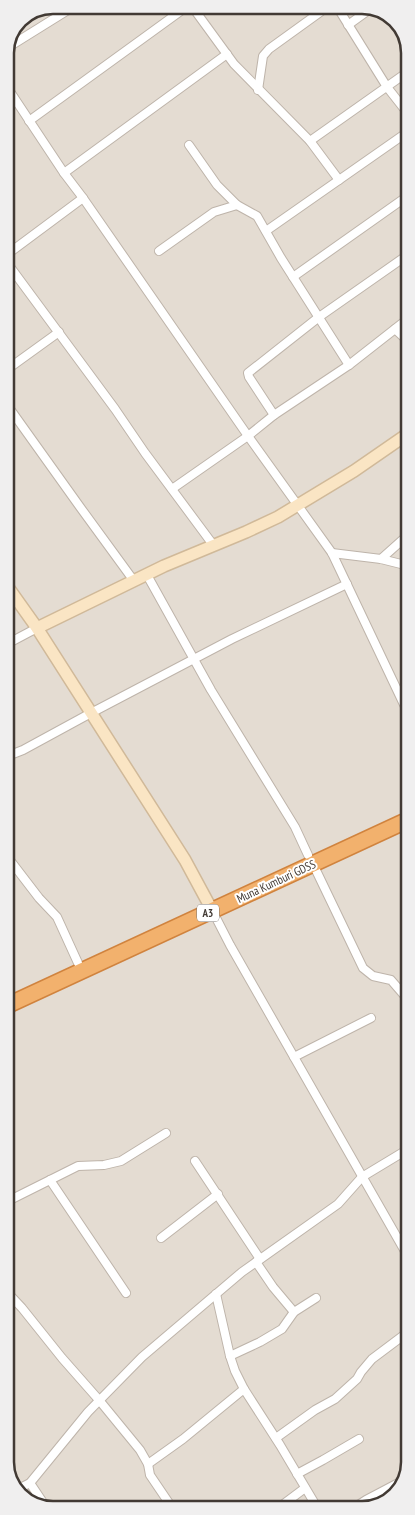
<svg xmlns="http://www.w3.org/2000/svg" width="415" height="1515" font-family="'PT Sans Narrow',sans-serif">
<style>
.residential{fill:#e4dcd2}
.lines{fill:none;stroke-linecap:round;stroke-linejoin:round}
.street-casing{stroke:#beb4aa;stroke-width:10}
.secondary-casing{stroke:#d0b999;stroke-width:14}
.highway-casing{stroke:#d0833e;stroke-width:18}
.street{stroke:#fff;stroke-width:8}
.secondary{stroke:#fae5c4;stroke-width:11}
.highway{stroke:#f2b16d;stroke-width:15}
.labels{text-anchor:middle;dominant-baseline:central;stroke-width:4;stroke-linejoin:round;paint-order:stroke}
.shield{fill:#fff;stroke:#7b7571;stroke-width:1}
.shield-label{font-size:11px;font-weight:bold;fill:#423a34}
.street-label{font-size:12px;fill:#423a34;stroke:#fff}
.rim{fill:none;stroke:#423a34;stroke-width:2.5}
</style>
<rect width="100%" height="100%" fill="#f0ebe4"/>
<polygon class="residential" points="53,5 368,5 394,17 409,43 410,1463 400,1492 372,1509 47,1510 21,1498 6,1472 5,52 19,19"/>
<g class="lines">
<defs>
<g id="street">
<polyline points="191,5 234,64 310,141 339,180"/>
<polyline points="336,5 387,87 409,115"/>
<polyline points="241,10 247,5"/>
<polyline points="348,25 373,7"/>
<polyline points="7,48 76,5"/>
<polyline points="5,84 64,173 83,198 248,436 332,553 409,715"/>
<polyline points="258,90 263,56 269,49 330,5"/>
<polyline points="29,121 189,5"/>
<polyline points="310,141 409,71"/>
<polyline points="189,145 217,185 237,205 257,216 281,258 349,365"/>
<polyline points="64,173 227,54"/>
<polyline points="266,231 409,131"/>
<polyline points="159,251 214,212 237,205"/>
<polyline points="5,256 83,198"/>
<polyline points="5,260 115,409 145,453 214,546"/>
<polyline points="293,277 409,195"/>
<polyline points="395,329 409,342"/>
<polyline points="5,371 59,332"/>
<polyline points="5,402 80,507 134,581"/>
<polyline points="274,415 249,377 248,373 319,317 409,254"/>
<polyline points="172,489 248,436 274,415 349,365 409,318"/>
<polyline points="332,553 381,559 409,566"/>
<polyline points="381,559 409,534"/>
<polyline points="147,575 211,690 295,827 308,855"/>
<polyline points="5,645 37,628"/>
<polyline points="5,757 23,750 91,713 232,639 347,584"/>
<polyline points="6,855 39,898 57,917 78,963"/>
<polyline points="313,864 363,968 373,976 391,980 410,1002"/>
<polyline points="212,910 230,945 294,1057"/>
<polyline points="371,1018 294,1057 410,1260"/>
<polyline points="195,1161 260,1259"/>
<polyline points="50,1180 126,1293"/>
<polyline points="6,1202 78,1166 104,1165 121,1161 166,1133"/>
<polyline points="161,1238 218,1194"/>
<polyline points="256,1262 273,1287 294,1312"/>
<polyline points="6,1291 22,1308 62,1358 99,1400 140,1450 148,1464 150,1475 173,1509"/>
<polyline points="216,1294 230,1356 235,1371 244,1389 280,1445 318,1509"/>
<polyline points="230,1356 260,1342 282,1329 294,1312 316,1298"/>
<polyline points="276,1438 315,1410 335,1399 357,1379 361,1372 372,1359 404,1335 410,1328"/>
<polyline points="148,1464 183,1439 244,1389"/>
<polyline points="297,1474 323,1460 359,1439"/>
<polyline points="30,1483 48,1510"/>
<polyline points="16,1490 30,1483 88,1412 142,1357 242,1272 338,1204 362,1177 410,1148"/>
<polyline points="277,1509 305,1488"/>
<polyline points="352,1509 366,1500 404,1480"/>
</g>
<g id="secondary">
<polyline points="5,583 37,628 185,860 212,910"/>
<polyline points="37,628 164,566 246,532 278,517 354,471 409,433"/>
</g>
<polyline id="highway" points="6,1006 410,819"/>
</defs>
<use href="#street" class="street-casing"/>
<use href="#secondary" class="secondary-casing"/>
<use href="#highway" class="highway-casing"/>
<use href="#street" class="street"/>
<use href="#secondary" class="secondary"/>
<use href="#highway" class="highway"/>
</g>
<g class="labels">
<rect class="shield" x="197" y="904.5" width="22" height="17" rx="4"/>
<g class="shield-label">
<text x="208" y="913">A3</text>
</g>
<g class="street-label">
<text transform="translate(276 881) rotate(-25)">Muna Kumburi GDSS</text>
</g>
</g>
<path d="M0 0H415V1515H0ZM53 14H362A39 39 0 0 1 401 53V1462A39 39 0 0 1 362 1501H53A39 39 0 0 1 14 1462V53A39 39 0 0 1 53 14Z" fill="#f0efef" fill-rule="evenodd"/>
<path class="rim" d="M53 14H362A39 39 0 0 1 401 53V1462A39 39 0 0 1 362 1501H53A39 39 0 0 1 14 1462V53A39 39 0 0 1 53 14Z"/>
</svg>
